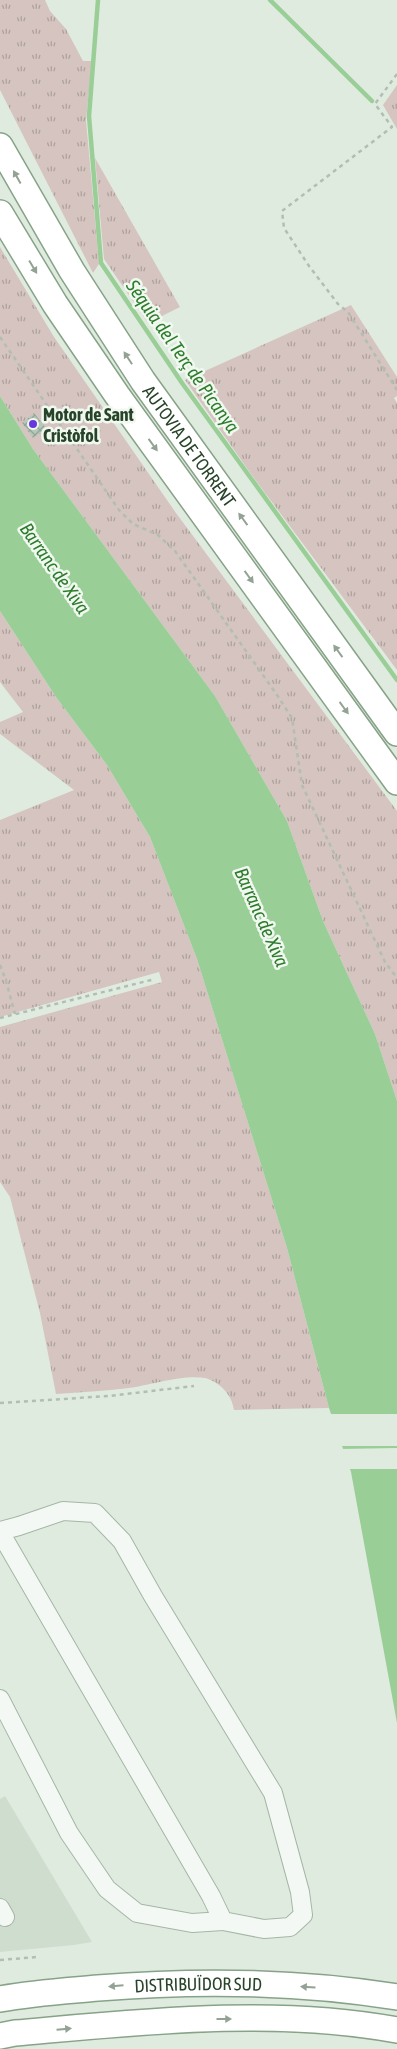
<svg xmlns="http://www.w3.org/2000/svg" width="397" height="2049" font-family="'Asap Condensed',sans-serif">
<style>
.built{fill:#ceddce}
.grass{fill:url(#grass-tufts)}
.water{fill:#9ace97}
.pier{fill:#e0ebe0}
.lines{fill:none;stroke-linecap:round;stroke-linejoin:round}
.stream{stroke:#9ace97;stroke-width:4.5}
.building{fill:url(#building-cross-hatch)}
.minor-casing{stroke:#a5b6a5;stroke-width:20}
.highway-casing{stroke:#86a387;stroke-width:28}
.path{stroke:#b2beb3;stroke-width:2.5;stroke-dasharray:4 4;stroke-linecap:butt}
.minor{stroke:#f3f8f4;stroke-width:18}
.highway{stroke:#fff;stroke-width:25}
.oneway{fill:#93a294}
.poi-dot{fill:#6737dd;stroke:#f0f8f0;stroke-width:2}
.labels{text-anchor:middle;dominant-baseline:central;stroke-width:5;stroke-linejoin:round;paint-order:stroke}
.poi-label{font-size:18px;font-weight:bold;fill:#274429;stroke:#f0f8f0;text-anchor:start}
.street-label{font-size:18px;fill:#274429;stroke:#f0f8f0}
.water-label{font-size:19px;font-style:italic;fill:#2d7c2c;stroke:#f0f8f0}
</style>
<defs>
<pattern id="grass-tufts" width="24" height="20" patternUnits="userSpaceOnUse" patternTransform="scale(1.25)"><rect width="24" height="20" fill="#d5c4c0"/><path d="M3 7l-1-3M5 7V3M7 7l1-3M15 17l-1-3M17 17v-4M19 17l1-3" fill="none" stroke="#ada19c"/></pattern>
<pattern id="building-cross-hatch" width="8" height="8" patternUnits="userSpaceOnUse" patternTransform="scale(1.25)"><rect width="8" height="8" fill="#b6c9b8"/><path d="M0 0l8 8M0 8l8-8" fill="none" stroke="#94a596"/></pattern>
</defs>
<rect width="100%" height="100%" fill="#e0ebe0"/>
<polygon class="built" points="5,1796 92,1942 74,1945 0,1952 0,1799"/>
<g class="grass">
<polygon points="0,0 45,0 50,11 66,29 83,61 92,61 86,120 99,264 93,273 0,90"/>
<polygon points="397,85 397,129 383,105"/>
<polygon points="95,158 180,307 148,323 104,259"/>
<polygon points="0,247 54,337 176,513 397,811 397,1101 375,1034 323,921 287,821 215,696 33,449 0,396"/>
<polygon points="351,305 397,377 397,396 394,398 397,403 397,670 251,474 185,380"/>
<path d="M0,611L56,697L107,765L150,837L197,959L287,1248L329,1408L234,1410C232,1395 220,1382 205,1378C185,1374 149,1385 129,1388C105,1391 80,1392 56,1394L40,1313L10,1197L0,1182V1027L162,982L159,972L0,1017V820L74,790L0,734V722L23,712L0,682Z"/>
</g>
<polygon class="water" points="0,396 33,449 215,696 287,821 323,921 375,1034 397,1101 397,1723 351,1472 329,1408 287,1248 197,959 150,837 107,765 56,697 0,611"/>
<g class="pier">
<polygon points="328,1414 397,1414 397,1446 339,1446"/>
<polygon points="397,1448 397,1469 347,1469 340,1449"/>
</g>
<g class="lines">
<g class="stream">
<polyline points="98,0 89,116 101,263 182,383 397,680"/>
<polyline points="270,0 372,101"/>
</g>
</g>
<polygon class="building" points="34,413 46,428 33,438 22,423"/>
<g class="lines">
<defs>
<g id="minor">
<polyline points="0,1531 19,1526 63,1511 95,1513 122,1541 153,1596 273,1793 300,1892 303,1915 290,1927 264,1929 223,1921 211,1896 0,1532"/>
<polyline points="0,1699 69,1833 107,1889 137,1913 192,1923 223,1921"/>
<polyline points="0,1908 5,1917"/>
</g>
<g id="highway">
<path id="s1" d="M0,146L72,271L143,381L397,733"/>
<polyline points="0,213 55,304 117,395 397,782"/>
<path id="s2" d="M0,1999C32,1993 65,1991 98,1988C198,1980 298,1981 397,1997"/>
<path d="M0,2036L15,2033C141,2022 272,2007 397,2030"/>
</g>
</defs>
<use href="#minor" class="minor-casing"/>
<use href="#highway" class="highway-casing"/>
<g class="path">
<polyline points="397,74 375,104 392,127 282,211 284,228 309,266 338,304 348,312 397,390"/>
<polyline points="0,337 119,510 133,524 158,535 175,551 275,692 292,718 302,785 385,962 394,974 397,975"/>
<polyline points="0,965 6,981 15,1014"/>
<polyline points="0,1018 155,979"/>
<polyline points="0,1403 109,1396 194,1386"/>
<polyline points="0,1960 37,1957"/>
</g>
<use href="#minor" class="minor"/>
<use href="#highway" class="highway"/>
</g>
<defs><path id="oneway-solid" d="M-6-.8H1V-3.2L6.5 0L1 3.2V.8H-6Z" transform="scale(1.25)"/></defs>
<g class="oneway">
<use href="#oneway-solid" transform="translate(17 177) rotate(-119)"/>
<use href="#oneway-solid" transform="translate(33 267) rotate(59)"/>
<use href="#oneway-solid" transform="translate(128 358) rotate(-123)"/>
<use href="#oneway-solid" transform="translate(153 445) rotate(54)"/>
<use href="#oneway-solid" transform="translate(243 519) rotate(-126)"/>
<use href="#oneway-solid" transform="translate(249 577) rotate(54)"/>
<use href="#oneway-solid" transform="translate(338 651) rotate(-126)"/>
<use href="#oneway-solid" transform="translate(344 708) rotate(54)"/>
<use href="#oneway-solid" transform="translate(116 1986) rotate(175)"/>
<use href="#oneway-solid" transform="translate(308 1987) rotate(-176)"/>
<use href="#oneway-solid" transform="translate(224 2019)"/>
<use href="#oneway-solid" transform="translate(64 2029) rotate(-5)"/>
</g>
<circle class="poi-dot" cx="33" cy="424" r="5"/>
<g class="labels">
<g class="poi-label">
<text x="43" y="414">Motor de Sant<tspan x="43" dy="21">Cristòfol</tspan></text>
</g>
<g class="street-label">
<text stroke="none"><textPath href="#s1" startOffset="355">AUTOVIA DE TORRENT</textPath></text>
<text stroke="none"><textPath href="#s2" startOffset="199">DISTRIBUÏDOR SUD</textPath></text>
</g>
<g class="water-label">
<text transform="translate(183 356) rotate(55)">Séquia del Terç de Picanya</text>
<text transform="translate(55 568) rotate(55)">Barranc de Xiva</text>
<text transform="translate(262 917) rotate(66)">Barranc de Xiva</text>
</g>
</g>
</svg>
